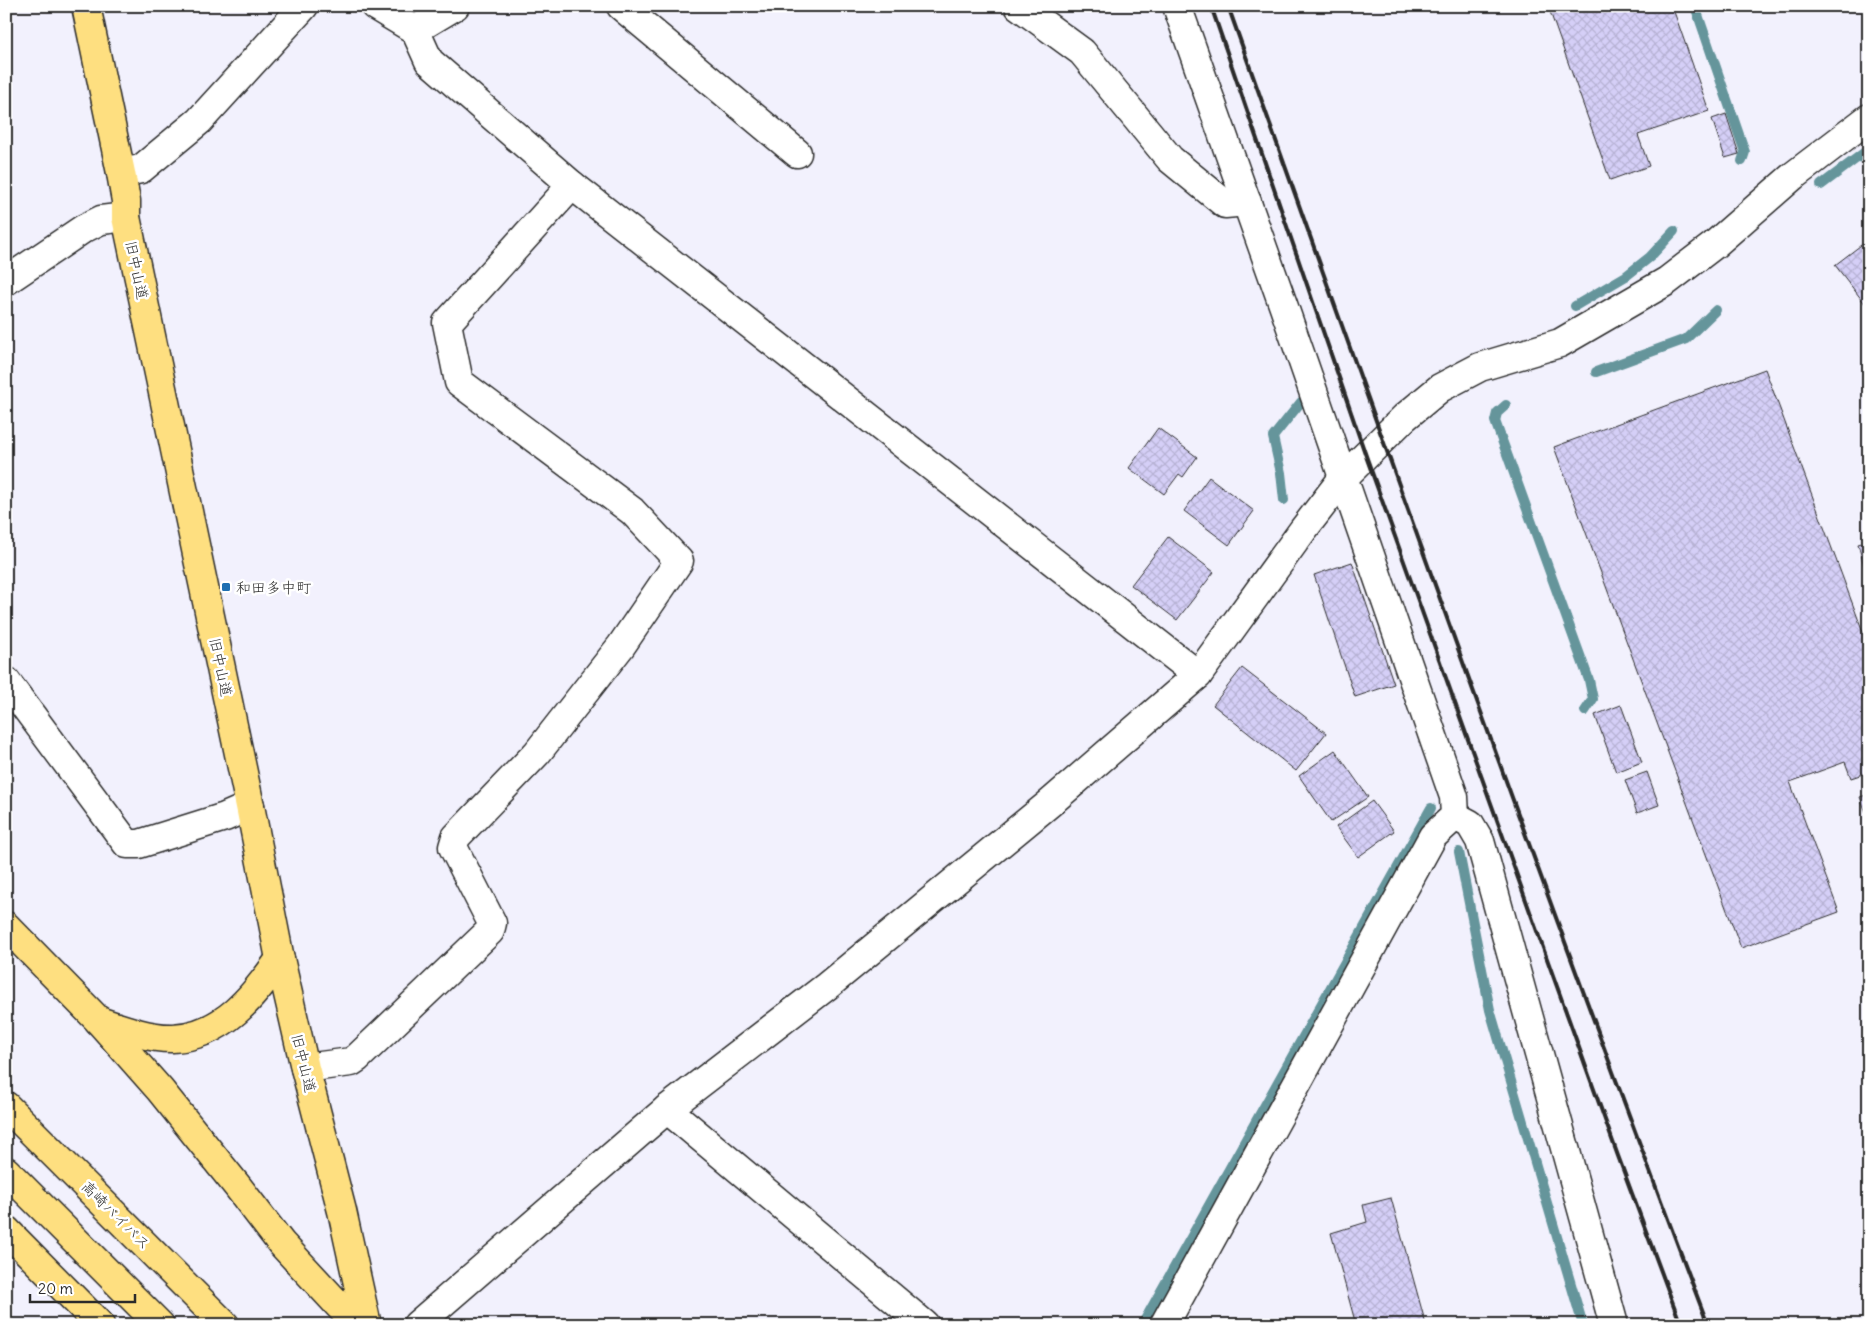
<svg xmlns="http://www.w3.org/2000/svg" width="1875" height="1331" font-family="Delius,'Klee One',sans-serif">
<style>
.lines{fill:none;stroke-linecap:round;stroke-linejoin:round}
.stream{stroke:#65959b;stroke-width:10}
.building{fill:url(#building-cross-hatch);stroke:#2b2b2b}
.minor-casing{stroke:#2b2b2b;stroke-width:31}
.major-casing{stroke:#2b2b2b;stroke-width:31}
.highway-casing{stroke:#2b2b2b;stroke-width:31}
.minor{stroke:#fff;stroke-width:28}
.major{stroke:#fedf80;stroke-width:28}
.highway{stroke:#fedf80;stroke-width:28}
.rail{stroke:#2b2b2b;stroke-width:4}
.poi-dot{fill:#1f6fb2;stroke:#fff;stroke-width:2}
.labels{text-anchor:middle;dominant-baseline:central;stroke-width:5;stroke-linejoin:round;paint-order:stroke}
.street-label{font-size:15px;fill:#2b2b2b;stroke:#fff}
.poi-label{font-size:15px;fill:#2b2b2b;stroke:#fff;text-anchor:start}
</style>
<defs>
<pattern id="building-cross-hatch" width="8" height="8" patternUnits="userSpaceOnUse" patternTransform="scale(1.25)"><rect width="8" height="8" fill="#d5cff7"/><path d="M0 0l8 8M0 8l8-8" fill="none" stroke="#b7b2d4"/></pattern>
</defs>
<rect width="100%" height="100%" fill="#f2f1fd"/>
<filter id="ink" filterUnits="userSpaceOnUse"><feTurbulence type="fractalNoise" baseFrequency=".02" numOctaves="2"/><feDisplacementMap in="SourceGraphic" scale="10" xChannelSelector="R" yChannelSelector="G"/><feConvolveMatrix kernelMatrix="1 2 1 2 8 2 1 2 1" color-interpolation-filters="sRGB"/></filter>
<g filter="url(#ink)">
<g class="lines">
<g class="stream">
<polyline points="1695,6 1745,152 1742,161"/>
<polyline points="1821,185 1869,149"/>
<polyline points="1575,306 1626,276 1650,257 1674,231"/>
<polyline points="1596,372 1686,339 1716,310"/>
<polyline points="1506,405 1497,413 1495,421 1589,680 1593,699 1585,711"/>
<polyline points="1284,500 1281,473 1273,437 1301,402"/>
<polyline points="1459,852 1490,1010 1583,1325"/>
<polyline points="1142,1325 1431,808"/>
</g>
</g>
<g class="building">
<polygon points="1548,6 1672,6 1709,111 1638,135 1649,166 1610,180"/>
<polygon points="1726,114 1739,154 1725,158 1712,119"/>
<polygon points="1869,239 1869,309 1835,265"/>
<polygon points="1765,369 1869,648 1869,772 1851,778 1845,762 1790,782 1839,912 1741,948 1554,447"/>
<polygon points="1158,428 1197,457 1183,477 1179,474 1164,494 1129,468"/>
<polygon points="1209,477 1254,511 1229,545 1184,511"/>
<polygon points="1168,537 1214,572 1177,620 1131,585"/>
<polygon points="1869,541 1869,565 1864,566 1858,544"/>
<polygon points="1352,562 1394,684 1355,697 1314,575"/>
<polygon points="1242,668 1326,733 1296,771 1213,705"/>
<polygon points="1621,705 1642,762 1616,772 1595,715"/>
<polygon points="1335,750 1368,797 1331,822 1299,776"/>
<polygon points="1647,772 1659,805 1637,813 1625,780"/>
<polygon points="1869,794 1869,820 1860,797"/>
<polygon points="1372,801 1394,831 1358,857 1336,827"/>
<polygon points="1391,1198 1426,1325 1356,1325 1331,1233 1367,1222 1363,1205"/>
</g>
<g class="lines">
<defs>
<g id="minor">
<polyline points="375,6 415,30 429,61 572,185 1198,675"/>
<polyline points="621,6 797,153"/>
<polyline points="1019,6 1082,52 1170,159 1225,204 1247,202"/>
<polyline points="415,30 455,6"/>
<polyline points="121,173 141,169 199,121 304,6"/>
<polyline points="6,281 83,229 101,220 126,217"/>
<polyline points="6,681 127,844 139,844 225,817 250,806"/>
<polyline points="1455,816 1470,824 1480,841 1614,1325"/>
<polyline points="305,1068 351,1062 357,1058 490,931 492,923 453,847 456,837 537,753 621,646 679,561 632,511 459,382 447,323 572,185"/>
<polyline points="667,1109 925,1325"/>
<polyline points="417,1325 667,1109 827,986 1050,803 1198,675 1303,530 1343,478 1405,417 1440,388 1480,367 1560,343 1667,281 1714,245 1793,176 1869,118"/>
<path d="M1164,1325L1433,836L1455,816L1454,797C1364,533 1271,269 1177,6"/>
</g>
<g id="major">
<polyline points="86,6 121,173 126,201 126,217 250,806 280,959 305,1068 342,1211 367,1325"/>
<path d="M99,1021C120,1028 151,1039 173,1038C223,1036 254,996 280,959"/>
</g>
<g id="highway">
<polyline points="6,926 99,1021 160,1090 238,1187 281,1243 357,1325"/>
<polyline points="6,1106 225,1325"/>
<polyline points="6,1171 160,1325"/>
<polyline points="6,1230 100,1325"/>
</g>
</defs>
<use href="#minor" class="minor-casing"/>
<use href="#major" class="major-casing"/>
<use href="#highway" class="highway-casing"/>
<use href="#minor" class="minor"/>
<use href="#major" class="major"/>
<use href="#highway" class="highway"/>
<g class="rail">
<polyline points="1211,6 1366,456 1618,1156 1681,1325"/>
<path d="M1228,6C1385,447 1542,888 1708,1325"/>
</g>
</g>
</g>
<rect class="poi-dot" x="221" y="582" width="10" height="10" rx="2.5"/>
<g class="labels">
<g class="street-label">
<text transform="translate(137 270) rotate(78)">旧中山道</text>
<text transform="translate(221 667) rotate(78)">旧中山道</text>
<text transform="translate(304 1063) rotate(76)">旧中山道</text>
<text transform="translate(116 1215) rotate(45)">高崎バイパス</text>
</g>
<g class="poi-label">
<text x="236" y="587">和田多中町</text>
</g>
</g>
<rect width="1875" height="1331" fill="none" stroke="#fff" stroke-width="25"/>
<rect x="12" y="12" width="1850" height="1306" fill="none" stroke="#2b2b2b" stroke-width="2" filter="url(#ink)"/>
<path d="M30 1294v8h105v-8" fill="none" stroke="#2b2b2b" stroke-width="2.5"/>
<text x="38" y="1294" font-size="15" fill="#2b2b2b" stroke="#ffffff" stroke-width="4" paint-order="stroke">20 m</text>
</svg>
